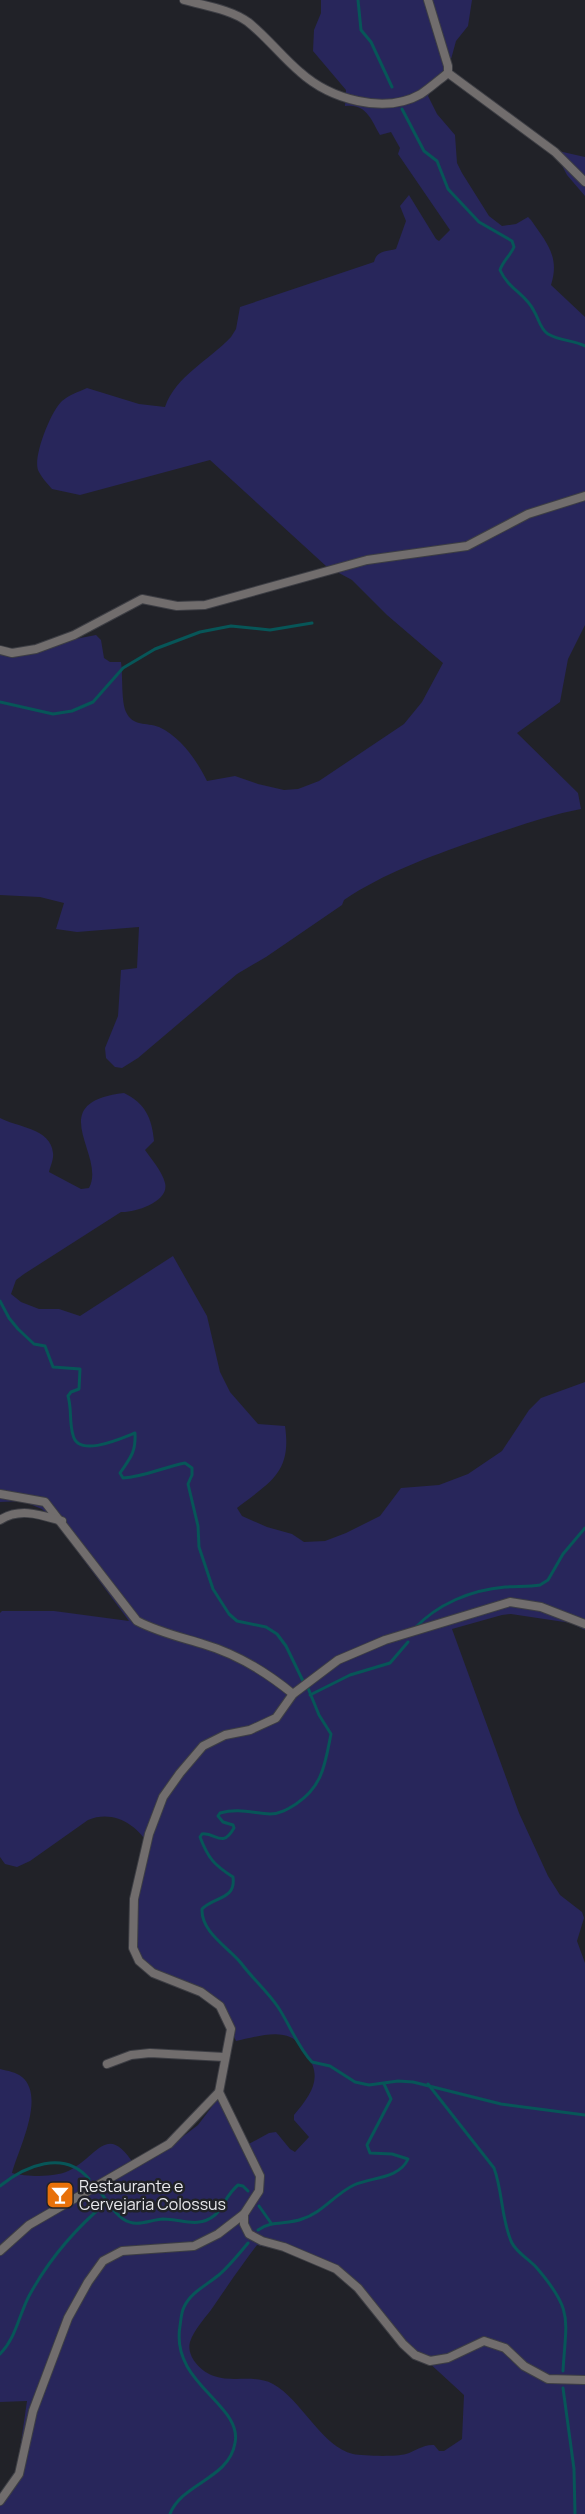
<svg xmlns="http://www.w3.org/2000/svg" width="585" height="2514" font-family="Manrope,sans-serif">
<style>
.green{fill:#28265b;fill-rule:evenodd}
.lines{fill:none;stroke-linecap:round;stroke-linejoin:round}
.stream{stroke:#075658;stroke-width:3}
.minor-casing{stroke:#3d3e44;stroke-width:10}
.minor{stroke:#716d6d;stroke-width:8}
.labels{text-anchor:middle;dominant-baseline:central;stroke-width:5;stroke-linejoin:round;paint-order:stroke}
.poi-label{font-size:16px;fill:#e9e9ed;stroke:#212228;text-anchor:start}
</style>
<rect width="100%" height="100%" fill="#212228"/>
<g class="green">
<path d="M321,0H472L468,26L456,41L447,74L435,85L428,96L437,114L455,135L457,163L462,173L489,216L502,226L516,224L528,217L531,220C547,243 560,257 551,285L585,317V625L568,659L560,702L517,733L578,793L581,809C544,816 510,829 474,841C429,857 384,873 344,900L342,905L266,957L237,974L138,1058L122,1068L115,1067L106,1058L105,1048L118,1016L121,970L137,968L139,927L77,932L56,929L64,903L40,897L0,895V650L13,651L96,635L101,640L104,658L110,662H121C123,676 121,701 126,712C133,727 146,722 159,727C181,737 197,761 207,781L235,776L258,784L284,790L298,789L319,781L404,724L422,702L443,663L387,615L352,580L326,566L210,460L80,495L52,489C47,483 41,477 38,470C33,456 51,411 62,401C69,395 78,392 87,388L139,404L165,407C176,376 208,361 231,337L236,329L240,307L374,262C377,250 386,252 396,249L406,221L400,206L409,195L436,239L439,241L450,230L398,154L400,148L391,132L380,135C371,119 366,103 345,106L346,90L313,51L314,30L321,13Z"/>
<polygon points="554,150 585,157 585,196 567,175"/>
<path d="M124,1093C145,1103 152,1118 154,1141L145,1150C152,1160 162,1171 165,1183C170,1202 134,1213 121,1212L24,1274L16,1280L11,1294L21,1302L39,1309H59L80,1316L173,1256L207,1316L220,1372L230,1392L258,1424L285,1426C292,1473 270,1482 237,1508L242,1516L267,1527L292,1534L304,1542L325,1541L346,1533L380,1516L401,1488L439,1485L468,1474L502,1451L529,1410L541,1398L585,1382V1630L571,1623L511,1614L502,1615L452,1629L519,1813L548,1876L560,1895L582,1912L584,1918L577,1941L585,1963V2514H0V2499L15,2484L27,2401L0,2402V2069C8,2071 16,2072 22,2077C46,2097 18,2150 12,2173C28,2177 58,2178 72,2169C100,2153 108,2123 135,2166L164,2151L198,2125L223,2092L247,2145L269,2133L276,2132L290,2149L295,2152L309,2137L294,2120V2115C311,2095 324,2077 306,2054C302,2048 297,2040 290,2037C275,2030 251,2038 236,2041C230,2028 225,2009 213,2001C181,1980 131,1976 132,1925C132,1905 144,1867 149,1846C138,1825 113,1809 88,1820L30,1861L17,1867L5,1864L0,1857V1613L2,1611H54L129,1621L60,1528L42,1509L22,1501L0,1502V1118C16,1127 51,1128 53,1153C54,1159 50,1167 49,1172L81,1189L89,1188C107,1155 41,1103 124,1093ZM257,2245L294,2253L334,2272L369,2298L409,2349L426,2360L464,2395L462,2439L444,2451H439L434,2445C424,2444 415,2451 406,2454C396,2457 363,2456 353,2454C322,2447 301,2399 273,2384C255,2374 233,2383 214,2376C201,2372 186,2356 190,2342C194,2330 204,2319 211,2310C226,2288 241,2266 257,2245Z"/>
</g>
<g class="lines">
<g class="stream">
<polyline points="358,0 361,30 371,42 392,87"/>
<path d="M402,109L424,151L437,161L448,189L479,222L512,241L514,247C510,256 503,261 500,270C509,290 525,293 534,311C539,319 540,329 548,334C560,341 573,340 585,346"/>
<polyline points="0,702 53,714 72,711 93,702 123,668 155,649 200,632 231,626 270,630 312,623"/>
<path d="M0,1301L9,1318L18,1329L34,1344L45,1346L53,1367L80,1369L79,1389L71,1392L68,1396C72,1409 69,1422 73,1435C78,1458 120,1439 135,1433C136,1453 130,1458 120,1473L123,1478C144,1477 164,1467 185,1463L192,1468V1475L188,1484L198,1526L199,1547L213,1589L229,1614L237,1621L266,1627L277,1634L286,1646L303,1681"/>
<path d="M414,1629C437,1604 471,1590 505,1587C517,1586 529,1587 540,1585L548,1580L563,1554L585,1528"/>
<path d="M308,1688L319,1715L331,1734C325,1764 323,1786 296,1804C288,1809 280,1814 270,1814C253,1813 238,1808 220,1813L218,1816L223,1822L233,1825L234,1828C222,1849 216,1832 202,1834L200,1837C208,1858 214,1865 233,1877C236,1900 215,1896 202,1909C201,1932 228,1947 241,1963C252,1978 267,1991 278,2007C290,2025 297,2046 312,2062L330,2066L355,2082L369,2085L398,2081L413,2082L501,2104L585,2115"/>
<polyline points="310,1695 350,1675 390,1663 408,1642"/>
<path d="M428,2084L494,2168C503,2192 501,2220 512,2243C517,2253 529,2259 536,2267C574,2311 566,2318 563,2371"/>
<path d="M0,2186C25,2166 64,2149 89,2179"/>
<path d="M101,2193C108,2202 113,2212 123,2219C137,2228 148,2220 163,2219C182,2219 198,2229 215,2215C223,2208 226,2195 238,2185L243,2186L248,2191"/>
<polyline points="259,2206 271,2223"/>
<path d="M258,2230C271,2220 287,2225 302,2219C322,2213 335,2194 354,2185C372,2177 399,2179 408,2159L392,2154L370,2153L367,2145L391,2099L384,2084"/>
<path d="M0,2354C16,2338 19,2315 29,2296C49,2259 76,2228 107,2202"/>
<polyline points="563,2388 574,2469 575,2514"/>
<path d="M170,2514C182,2483 229,2479 235,2443C243,2404 170,2384 180,2326C181,2320 181,2313 184,2307C191,2292 207,2285 220,2274C230,2265 239,2254 248,2243"/>
</g>
<defs>
<g id="minor">
<path d="M184,0C205,6 230,9 248,22C267,37 282,57 300,72C330,99 384,115 421,94C430,88 439,80 448,73V66L428,0"/>
<polyline points="448,73 555,152 585,182"/>
<polyline points="0,650 12,653 36,649 74,635 142,599 177,606 205,605 367,560 467,546 528,514 585,496"/>
<path d="M0,1494L45,1502L137,1621C158,1632 180,1637 203,1644C237,1654 265,1671 293,1694"/>
<path d="M0,1520C20,1507 41,1515 62,1521"/>
<polyline points="107,2064 131,2055 150,2053 224,2057"/>
<polyline points="219,2092 231,2029 220,2006 201,1992 153,1973 139,1961 133,1948 134,1899 149,1834 163,1797 180,1773 203,1746 225,1735 250,1730 276,1718 293,1694 338,1660 385,1640 510,1602 541,1607 585,1624"/>
<polyline points="0,2251 29,2225 169,2144 219,2092 260,2176 259,2191 244,2214 244,2224 249,2234 262,2241 284,2247 336,2269 358,2288 403,2344 415,2355 430,2361 448,2358 484,2341 505,2348 524,2366 548,2379 585,2380"/>
<polyline points="0,2501 19,2474 33,2411 68,2318 88,2282 103,2261 122,2251 194,2246 218,2234 244,2214"/>
</g>
</defs>
<use href="#minor" class="minor-casing"/>
<use href="#minor" class="minor"/>
</g>
<defs>
<symbol id="bar-square" viewBox="-11 -11 22 22"><rect x="-9" y="-9" width="18" height="18" rx="4" fill="#e8710a" stroke="#212228"/><path d="M-6-5H6L.8 .8V4.5H3.5V6h-7V4.5H-.8V.8Z" fill="#fff"/></symbol>
</defs>
<g fill-rule="evenodd">
<use href="#bar-square" x="44" y="2179" width="32" height="32"/>
</g>
<g class="labels">
<g class="poi-label">
<text x="79" y="2186">Restaurante e<tspan x="79" dy="18">Cervejaria Colossus</tspan></text>
</g>
</g>
</svg>
